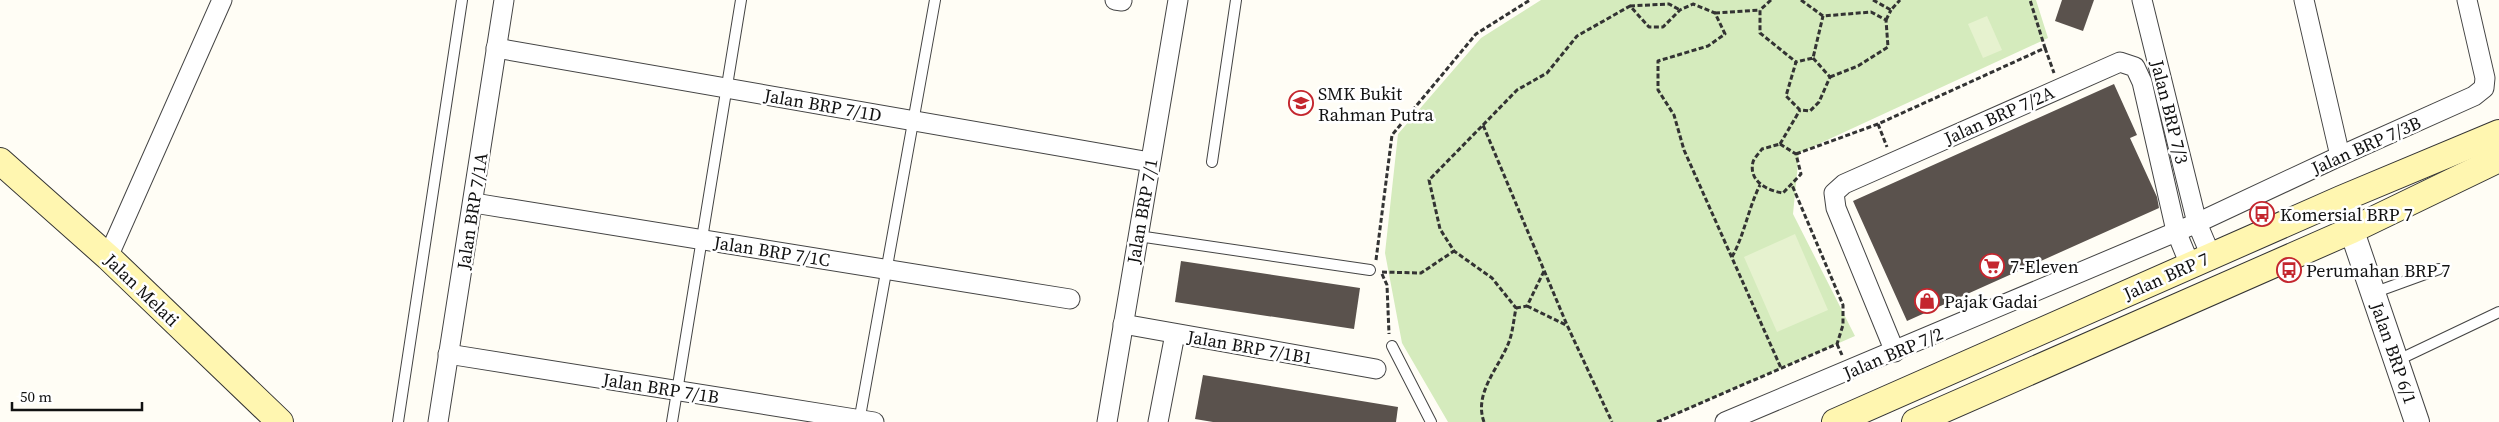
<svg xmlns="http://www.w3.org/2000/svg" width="2499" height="422" font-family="'Source Serif 4',serif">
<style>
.green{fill:#d5ebbd}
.pitch{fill:#e6f2cf}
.building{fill:#5a524d}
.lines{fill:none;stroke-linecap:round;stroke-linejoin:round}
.service-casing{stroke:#444;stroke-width:12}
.minor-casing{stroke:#444;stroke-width:21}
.tertiary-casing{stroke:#444;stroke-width:26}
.secondary-casing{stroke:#333;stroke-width:28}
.path{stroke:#333;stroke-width:3;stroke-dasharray:5 2.5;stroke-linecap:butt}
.service{stroke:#fff;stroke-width:10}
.minor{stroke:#fff;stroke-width:19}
.tertiary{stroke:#fff;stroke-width:24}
.secondary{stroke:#fff6b0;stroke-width:26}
.labels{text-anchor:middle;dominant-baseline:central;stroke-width:5;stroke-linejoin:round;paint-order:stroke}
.poi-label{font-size:18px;fill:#111;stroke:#fff;text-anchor:start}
.street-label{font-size:18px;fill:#111;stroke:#fff}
</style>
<rect width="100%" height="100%" fill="#fffdf5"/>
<polygon class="green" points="1541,0 2036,0 2048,38 1799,153 1793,214 1855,336 1657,422 1448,422 1402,343 1385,253 1398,134 1481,38"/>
<g class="pitch">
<polygon points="1987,16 2002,50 1983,58 1968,24"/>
<polygon points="1795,234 1828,310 1777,332 1744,257"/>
</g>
<g class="building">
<polygon points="2062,0 2094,0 2083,31 2055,21"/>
<polygon points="2114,84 2137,135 2130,138 2157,197 2159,208 1907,321 1853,201"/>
<polygon points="1181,261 1360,288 1354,329 1175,302"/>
<polygon points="1203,375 1398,407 1396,422 1213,422 1195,419"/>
</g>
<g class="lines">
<defs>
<g id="service">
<polyline points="1212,162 1236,0"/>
<polyline points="1138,236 1370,270"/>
<polyline points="2373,293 2439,269"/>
<polyline points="1392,346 1431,422"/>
<polyline points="2396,361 2499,312"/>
<polyline points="398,422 462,0"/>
<polyline points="672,422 741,0"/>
<polyline points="859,422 935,0"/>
</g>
<g id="minor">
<polyline points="1115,0 1122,1"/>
<polyline points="2142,0 2197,223 2211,256"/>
<polyline points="2304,0 2340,156"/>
<polyline points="496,48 1150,162"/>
<polyline points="474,203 1070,299"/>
<polyline points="108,257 222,0"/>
<polyline points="1123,324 1376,369"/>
<polyline points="1895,352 1836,208 1834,193 1844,184 2120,62 2135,67 2142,82 2176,231 2190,265"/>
<polyline points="448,354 874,422"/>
<polyline points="438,422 504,0"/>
<polyline points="1107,422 1178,0"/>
<polyline points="1158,422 1175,334"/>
<polyline points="1725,422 2197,223 2340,156 2474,96 2484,88 2485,78 2467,0"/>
</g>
<polyline id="tertiary" points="2341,199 2417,422"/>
<g id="secondary">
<polyline points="0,161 108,257 280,422"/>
<polyline points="1835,422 2341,199 2499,133"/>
<polyline points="1915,422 2352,230 2499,159"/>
</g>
</defs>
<use href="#service" class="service-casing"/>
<use href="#minor" class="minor-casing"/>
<use href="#tertiary" class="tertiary-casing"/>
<use href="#secondary" class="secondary-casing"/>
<g class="path">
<polyline points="1771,0 1760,10 1760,33 1796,62"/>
<polyline points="1801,0 1823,16 1871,12 1886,20 1888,47 1858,66 1830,77"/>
<polyline points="1873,0 1891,10 1900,0"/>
<polyline points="1630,6 1669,4 1680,10"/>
<polyline points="1715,13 1760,10"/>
<polyline points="1886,20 1891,10"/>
<polyline points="2045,48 2054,73"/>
<polyline points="1813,58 1830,77 1819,102 1810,111 1800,110 1786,96 1796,62 1813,58 1823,16"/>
<polyline points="1878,124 1887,147"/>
<polyline points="1483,125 1517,90 1547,73 1577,36 1630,6 1649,27 1663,27 1680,10 1693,4 1715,13 1725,34 1708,46 1658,61 1658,90 1674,115 1684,150 1781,368"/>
<path d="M1780,144L1796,154L1801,174L1783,193C1769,191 1748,182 1753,162C1754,158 1760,152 1762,149Z"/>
<polyline points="1780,144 1800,110"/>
<polyline points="1796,154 1878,124 2045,48 2030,0"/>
<path d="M1732,257C1745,233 1748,209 1760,185"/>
<polyline points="1376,260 1392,135 1476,34 1530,0"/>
<polyline points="1382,272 1421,273 1454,251"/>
<polyline points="1382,274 1387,285 1389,334"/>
<polyline points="1527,306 1566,325"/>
<polyline points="1516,308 1527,306 1545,269"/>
<polyline points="1837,344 1842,355"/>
<path d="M1484,422C1473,392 1501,366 1510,339C1513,329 1514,318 1516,308L1492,278L1454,251L1440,229L1429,180L1483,125L1567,325L1612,422"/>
<polyline points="1657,422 1837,344 1843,325 1843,305 1792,185"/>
</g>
<use href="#service" class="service"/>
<use href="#minor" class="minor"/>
<use href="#tertiary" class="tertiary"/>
<use href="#secondary" class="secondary"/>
</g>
<defs>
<symbol id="school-ring" viewBox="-11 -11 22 22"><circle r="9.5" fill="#fff" stroke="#c4262e" stroke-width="1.5"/><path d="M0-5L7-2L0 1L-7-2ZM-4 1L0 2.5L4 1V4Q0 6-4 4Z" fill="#c4262e"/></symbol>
<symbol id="bus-ring" viewBox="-11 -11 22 22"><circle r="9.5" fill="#fff" stroke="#c4262e" stroke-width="1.5"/><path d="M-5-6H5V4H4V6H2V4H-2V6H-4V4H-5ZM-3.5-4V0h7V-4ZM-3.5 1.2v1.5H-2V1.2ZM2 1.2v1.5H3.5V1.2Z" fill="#c4262e"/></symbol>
<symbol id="supermarket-ring" viewBox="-11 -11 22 22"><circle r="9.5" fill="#fff" stroke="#c4262e" stroke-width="1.5"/><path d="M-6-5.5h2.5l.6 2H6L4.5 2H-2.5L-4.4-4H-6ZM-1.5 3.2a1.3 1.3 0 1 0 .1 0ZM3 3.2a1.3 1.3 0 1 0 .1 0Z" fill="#c4262e"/></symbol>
<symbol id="shop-ring" viewBox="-11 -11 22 22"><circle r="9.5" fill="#fff" stroke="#c4262e" stroke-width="1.5"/><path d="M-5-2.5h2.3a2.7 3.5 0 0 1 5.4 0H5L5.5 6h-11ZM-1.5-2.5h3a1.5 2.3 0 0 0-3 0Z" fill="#c4262e"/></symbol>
</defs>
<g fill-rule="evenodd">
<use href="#school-ring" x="1287" y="89" width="28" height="28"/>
<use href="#bus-ring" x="2248" y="200" width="28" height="28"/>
<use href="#supermarket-ring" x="1978" y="252" width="28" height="28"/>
<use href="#bus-ring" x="2275" y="256" width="28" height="28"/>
<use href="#shop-ring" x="1913" y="287" width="28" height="28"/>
</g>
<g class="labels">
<g class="poi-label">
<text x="1318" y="93">SMK Bukit<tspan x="1318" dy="21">Rahman Putra</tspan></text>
<text x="2280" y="214">Komersial BRP 7</text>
<text x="2010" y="266">7-Eleven</text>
<text x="2306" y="270">Perumahan BRP 7</text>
<text x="1944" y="301">Pajak Gadai</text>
</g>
<g class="street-label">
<text transform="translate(823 105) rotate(10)">Jalan BRP 7/1D</text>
<text transform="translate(2170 112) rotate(76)">Jalan BRP 7/3</text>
<text transform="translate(1999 115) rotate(-24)">Jalan BRP 7/2A</text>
<text transform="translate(2366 145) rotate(-24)">Jalan BRP 7/3B</text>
<text transform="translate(472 211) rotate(-81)">Jalan BRP 7/1A</text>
<text transform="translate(1142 211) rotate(-80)">Jalan BRP 7/1</text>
<text transform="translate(772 251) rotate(9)">Jalan BRP 7/1C</text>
<text transform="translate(2166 276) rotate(-24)">Jalan BRP 7</text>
<text transform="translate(142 290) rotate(44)">Jalan Melati</text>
<text transform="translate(1250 347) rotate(10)">Jalan BRP 7/1B1</text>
<text transform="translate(1893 353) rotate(-23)">Jalan BRP 7/2</text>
<text transform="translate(2394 353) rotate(71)">Jalan BRP 6/1</text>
<text transform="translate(661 388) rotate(9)">Jalan BRP 7/1B</text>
</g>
</g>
<path d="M12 402v8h130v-8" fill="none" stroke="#111111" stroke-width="2.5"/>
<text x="20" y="402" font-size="15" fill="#111111" stroke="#ffffff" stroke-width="4" paint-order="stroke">50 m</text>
</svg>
